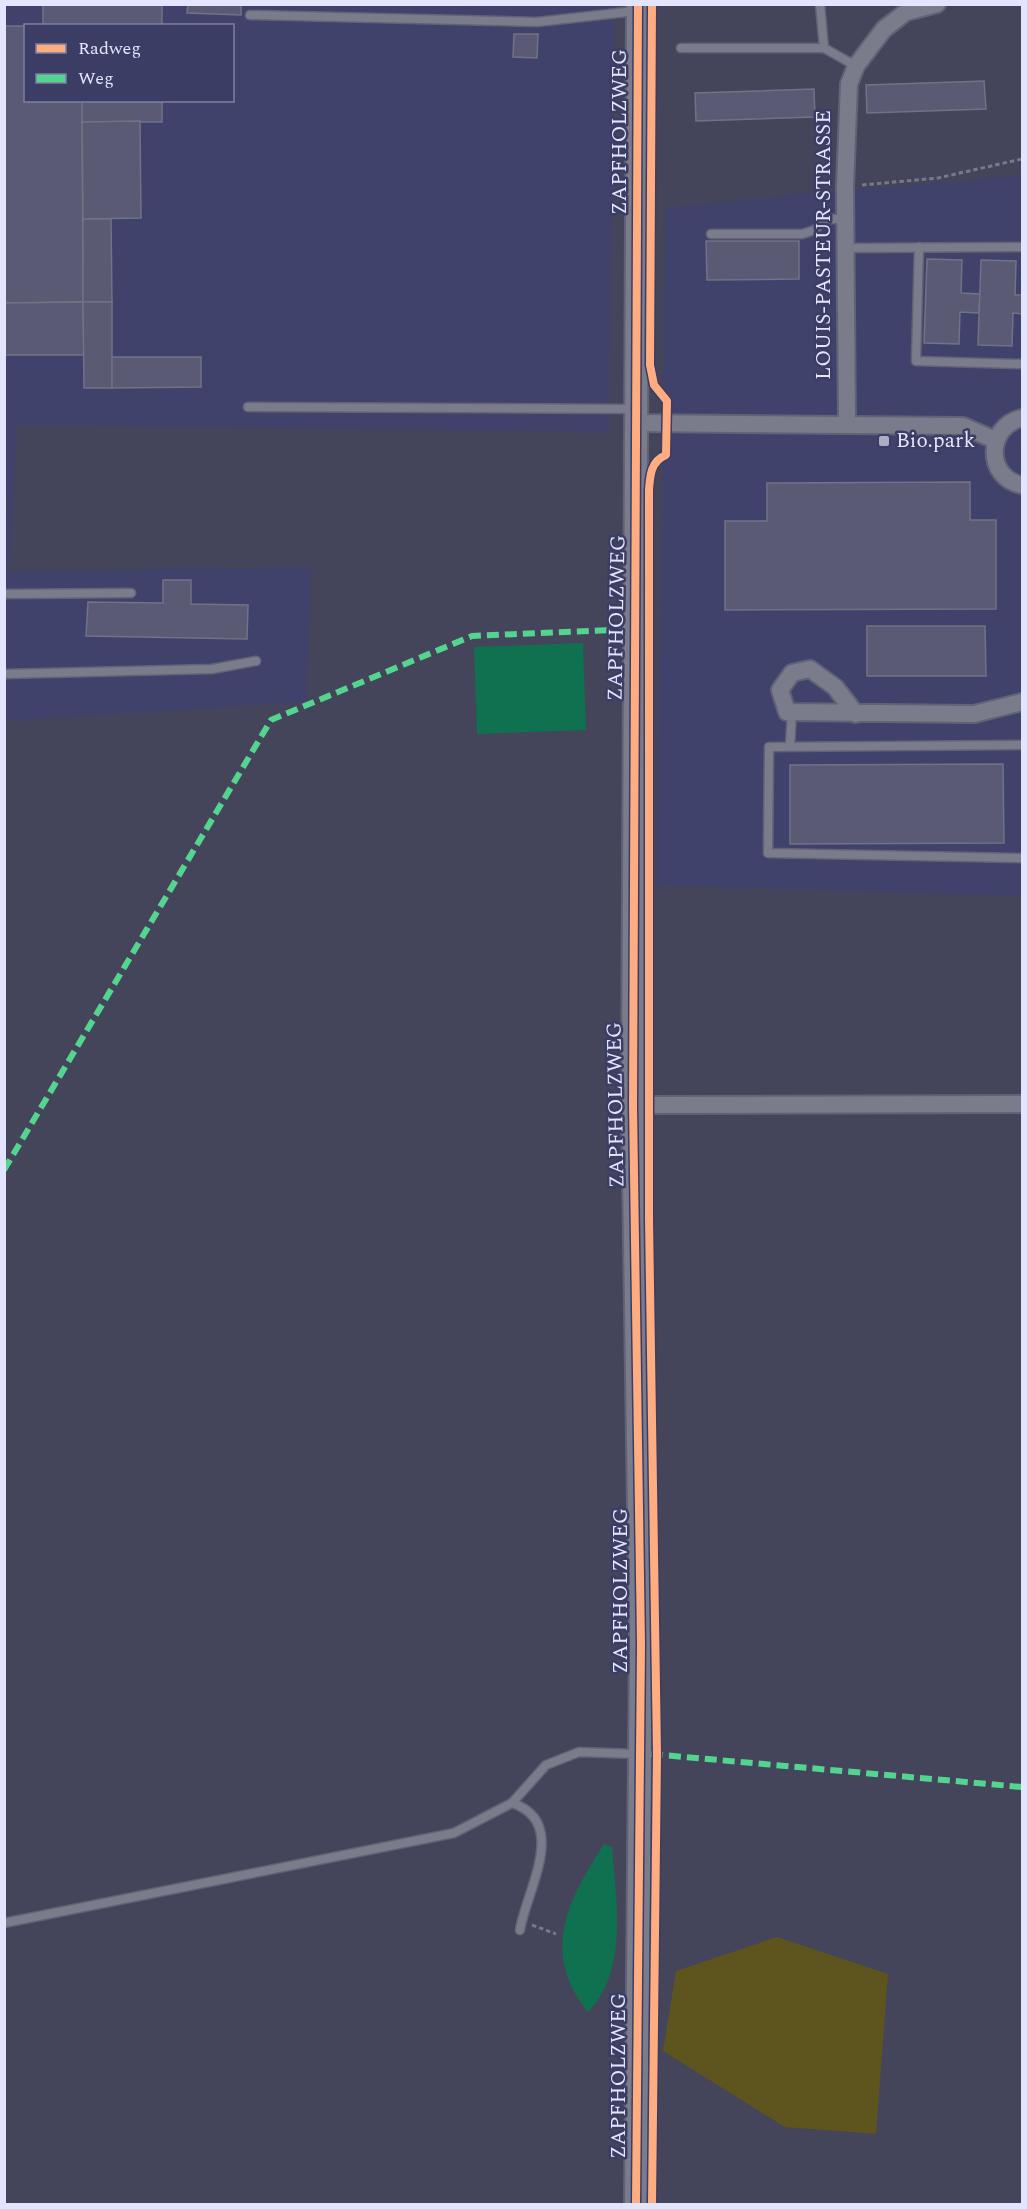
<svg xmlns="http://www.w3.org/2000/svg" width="1027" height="2209" font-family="Spectral,serif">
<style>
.built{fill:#41426c;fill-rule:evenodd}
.green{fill:#5d551d}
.water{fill:#0f714f}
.building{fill:#5b5a75;stroke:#717284;stroke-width:1.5}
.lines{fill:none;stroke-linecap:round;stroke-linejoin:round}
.lane-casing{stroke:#616275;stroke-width:11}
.street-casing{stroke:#616275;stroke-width:20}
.secondary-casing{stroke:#616275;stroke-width:26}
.path{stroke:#787988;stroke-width:3;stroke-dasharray:4.5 3;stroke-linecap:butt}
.lane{stroke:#7a7c8c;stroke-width:8}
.street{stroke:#7a7c8c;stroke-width:16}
.secondary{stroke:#7a7c8c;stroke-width:22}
.quiet{stroke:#53d58f;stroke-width:6;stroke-dasharray:12 6;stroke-linecap:butt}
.cycleway-casing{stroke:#3b3d64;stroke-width:11}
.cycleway{stroke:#ffac80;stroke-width:8}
.poi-dot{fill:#abadc4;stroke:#3b3d64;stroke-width:2}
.labels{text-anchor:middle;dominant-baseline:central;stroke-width:5;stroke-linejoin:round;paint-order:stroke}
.street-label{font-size:21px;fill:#e2e5fd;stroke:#3b3d64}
.poi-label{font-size:21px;fill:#e2e5fd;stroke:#3b3d64;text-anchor:start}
</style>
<rect width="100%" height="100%" fill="#44455b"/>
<g class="built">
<path d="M5,5H614L609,432L17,425L9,571L311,567L306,702L5,721ZM26,26H232V100H26Z"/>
<polygon points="1022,176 1022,896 657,885 666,208 823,192"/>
</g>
<polygon class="green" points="777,1937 888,1974 876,2134 785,2127 663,2051 676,1971"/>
<g class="water">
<polygon points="583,643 586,730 477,734 474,647"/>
<path d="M604,1844L612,1847C616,1900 629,1970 588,2012C540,1952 568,1900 604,1844Z"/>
</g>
<g class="building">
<rect x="43" y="4" width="119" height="22"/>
<polygon points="188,4 241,4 241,15 187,13"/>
<polygon points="4,26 26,26 26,100 82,100 83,302 4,303"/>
<polygon points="514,34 538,34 537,58 513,57"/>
<polygon points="984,81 986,109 867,113 866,85"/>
<polygon points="814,89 815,117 696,121 695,93"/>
<rect x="82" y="100" width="80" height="22"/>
<polygon points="140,121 141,218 83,219 82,122"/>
<polygon points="83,219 111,219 112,302 83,302"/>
<polygon points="706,241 799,241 799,279 707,280"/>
<polygon points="927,259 962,260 961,293 980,294 979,313 960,312 959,344 924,343"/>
<polygon points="981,260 1016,261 1015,295 1022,295 1022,314 1013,313 1012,346 978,345"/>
<polygon points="83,302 84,355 4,355 4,303"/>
<polygon points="83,302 112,302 112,388 84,388"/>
<polygon points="112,357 201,357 201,387 112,388"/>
<polygon points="970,482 970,520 996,520 996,609 725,610 725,521 767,521 767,483"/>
<polygon points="163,580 191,580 191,604 248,605 247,639 86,636 88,602 163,603"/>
<polygon points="867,626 985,626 986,676 867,676"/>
<polygon points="1003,764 1004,843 790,844 790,765"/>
</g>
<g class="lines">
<defs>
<g id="lane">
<polyline points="820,4 824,48 856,66"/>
<polyline points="250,15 537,22 636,11"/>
<polyline points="681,48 824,48"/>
<polyline points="711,234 802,234 815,230 824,219 846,219"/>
<polyline points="919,247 916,361 1022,364"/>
<polyline points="847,248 1022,247"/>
<polyline points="248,407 635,409"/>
<polyline points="4,594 131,593"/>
<polyline points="4,674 212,669 256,661"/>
<polyline points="1022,745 769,747 768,853 1022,858"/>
<polyline points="790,746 792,712"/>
<path d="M512,1803C570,1822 526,1891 520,1930"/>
<polyline points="4,1923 454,1833 512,1803 546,1765 579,1752 637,1754"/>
</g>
<g id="street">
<path d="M1022,418C986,426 985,478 1022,485"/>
<polyline points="636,423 963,426 995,440"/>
<polyline points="847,425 845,187 849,84 856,66 884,29 906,12 937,4"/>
<polyline points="856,714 835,687 810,669 792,673 780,690 787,712 974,714 1022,702"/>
<polyline points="633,1105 1022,1104"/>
</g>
<polyline id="secondary" points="636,2204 641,1644 633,1105 638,4"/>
</defs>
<use href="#lane" class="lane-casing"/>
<use href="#street" class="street-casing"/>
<use href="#secondary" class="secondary-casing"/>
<g class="path">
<polyline points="862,185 938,178 1022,159"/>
<polyline points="532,1925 556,1934"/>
</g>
<use href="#lane" class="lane"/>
<use href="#street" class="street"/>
<use href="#secondary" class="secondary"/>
<g class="quiet">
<polyline points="4,1170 271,720 472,636 635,629"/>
<polyline points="651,1754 1022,1787"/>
</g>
<defs>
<g id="cycleway">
<path d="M652,4L650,365L654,385L667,401L666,455C651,461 650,475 649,490V1219L657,1754L652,2204"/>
<polyline points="636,2204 641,1644 633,1105 638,4"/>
</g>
</defs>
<use href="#cycleway" class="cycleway-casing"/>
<use href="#cycleway" class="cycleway"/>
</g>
<rect class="poi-dot" x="878" y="435" width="12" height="12" rx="3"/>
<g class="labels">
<g class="street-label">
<text transform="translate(620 132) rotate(-90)">ZAPFHOLZWEG</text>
<text transform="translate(824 245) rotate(-90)">LOUIS-PASTEUR-STRASSE</text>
<text transform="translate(617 618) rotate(-89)">ZAPFHOLZWEG</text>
<text transform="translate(616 1105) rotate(-91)">ZAPFHOLZWEG</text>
<text transform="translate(621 1591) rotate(-90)">ZAPFHOLZWEG</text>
<text transform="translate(619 2076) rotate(-90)">ZAPFHOLZWEG</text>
</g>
<g class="poi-label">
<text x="896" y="441">Bio.park</text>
</g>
</g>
<rect width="1027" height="2209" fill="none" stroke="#e2e5fd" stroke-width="12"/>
<rect x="24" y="24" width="210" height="78" fill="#3b3d64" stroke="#7e80a1" stroke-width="1.5"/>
<rect x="36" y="44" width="30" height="9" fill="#ffac80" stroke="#7e80a1" stroke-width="1.5"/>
<text x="78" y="54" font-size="18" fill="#e2e5fd">Radweg</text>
<rect x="36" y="74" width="30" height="9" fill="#53d58f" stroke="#7e80a1" stroke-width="1.5"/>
<text x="78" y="84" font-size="18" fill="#e2e5fd">Weg</text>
</svg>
